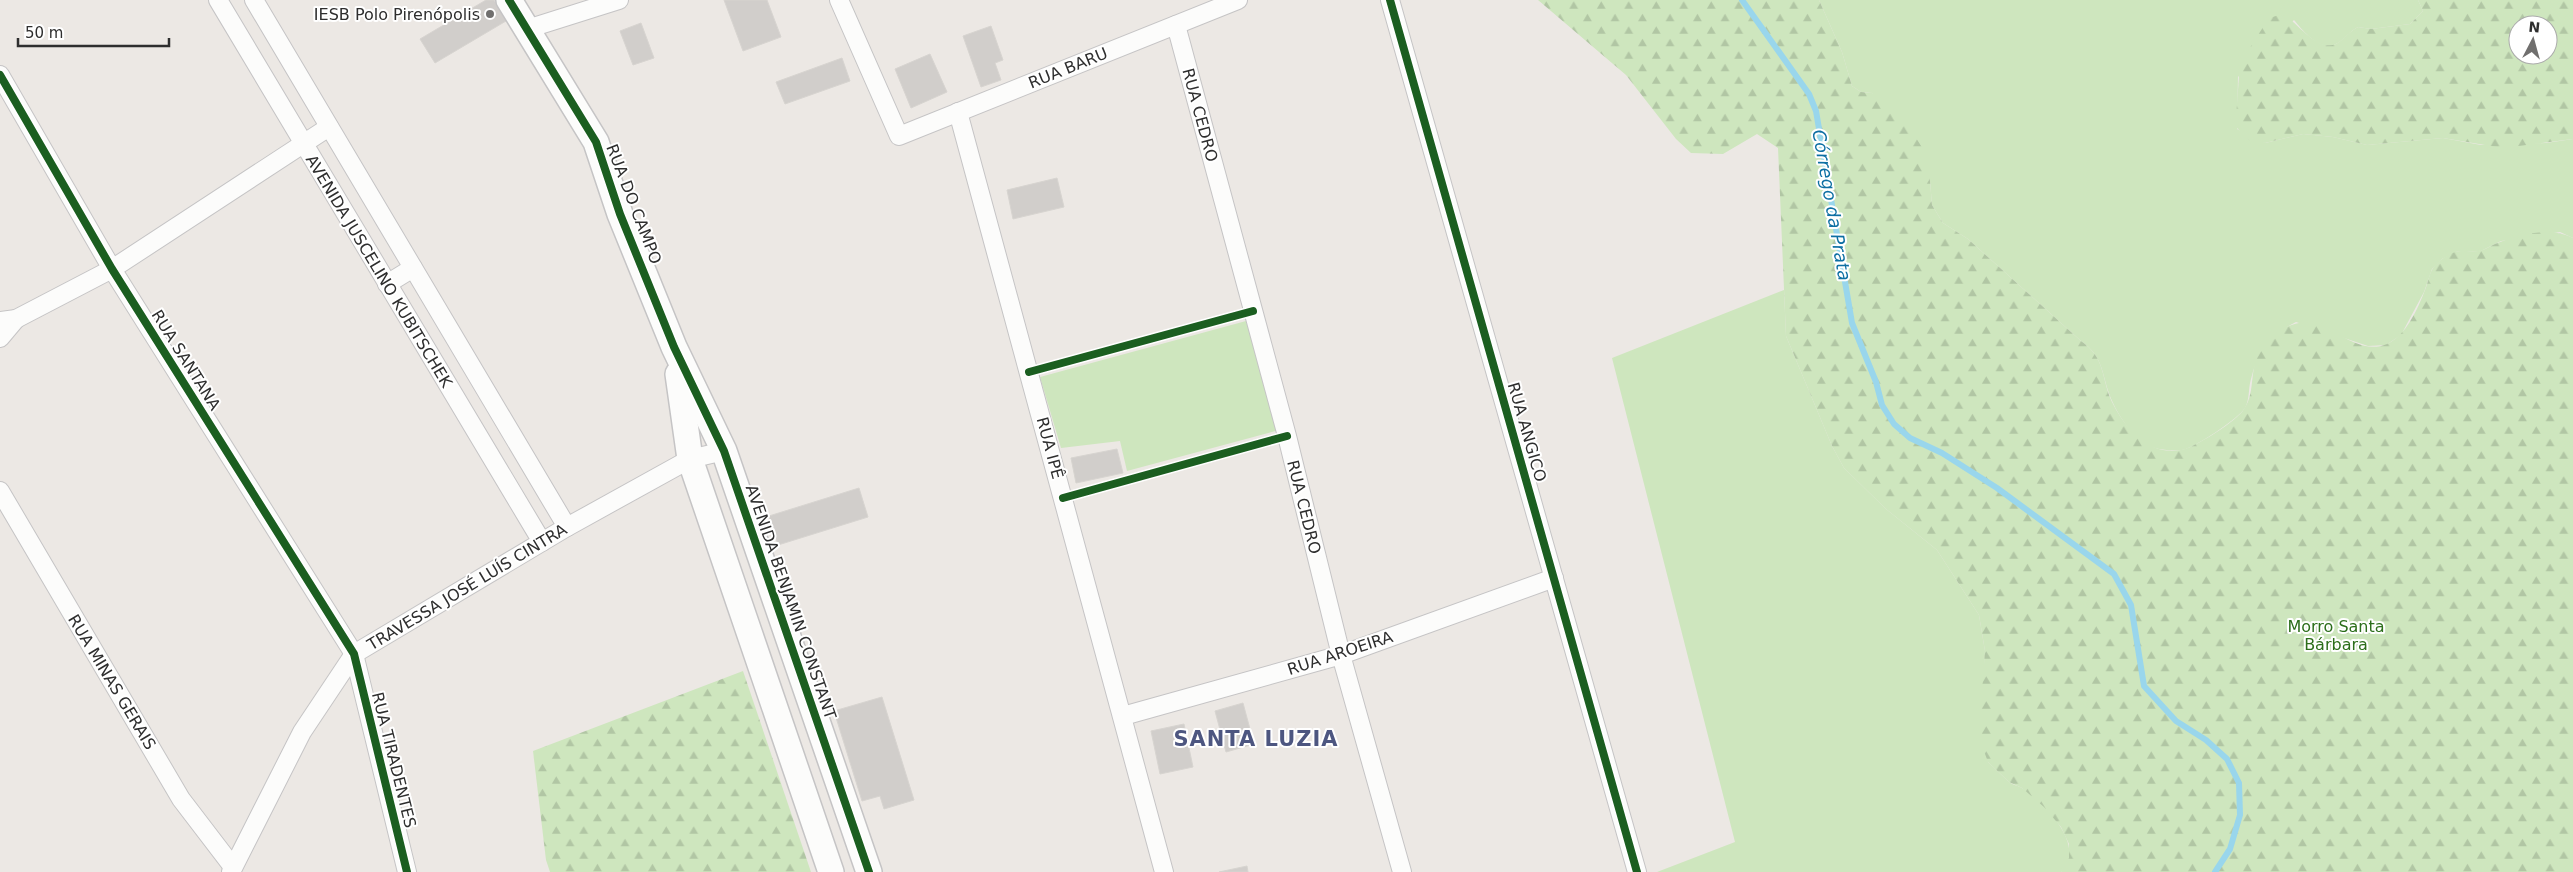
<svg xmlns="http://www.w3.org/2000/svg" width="2573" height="872" font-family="'DejaVu Sans',sans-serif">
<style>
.grass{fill:#cee6be}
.forest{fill:url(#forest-firs);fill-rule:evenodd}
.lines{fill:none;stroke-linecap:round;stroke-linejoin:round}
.stream{stroke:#99d6ec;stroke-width:6}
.building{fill:#d1cecb;stroke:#d7d4d0}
.street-casing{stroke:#c5c4c5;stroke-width:20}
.secondary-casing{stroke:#c5c4c5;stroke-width:28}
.street{stroke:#fcfcfb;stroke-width:18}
.secondary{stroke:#fcfcfb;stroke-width:25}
.cycleway-casing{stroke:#fff;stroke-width:11}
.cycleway{stroke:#1b5e20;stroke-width:8}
.poi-dot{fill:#706f6e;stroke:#fff;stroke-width:2}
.labels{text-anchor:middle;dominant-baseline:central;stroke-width:4;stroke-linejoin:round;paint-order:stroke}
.poi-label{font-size:16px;fill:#2e2e2e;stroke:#fff;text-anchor:end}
.street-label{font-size:16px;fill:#2e2e2e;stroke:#fff}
.park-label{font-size:16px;fill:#2c6e1b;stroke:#fff}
.water-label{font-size:18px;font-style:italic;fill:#0d6fa3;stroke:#fff}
.district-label{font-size:21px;font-weight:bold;letter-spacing:1px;fill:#4d5680;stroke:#fff}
</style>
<defs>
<pattern id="forest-firs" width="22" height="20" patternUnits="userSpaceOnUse" patternTransform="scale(1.25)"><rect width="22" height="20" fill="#cee6be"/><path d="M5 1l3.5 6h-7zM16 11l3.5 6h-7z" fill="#b1c6a4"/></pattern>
</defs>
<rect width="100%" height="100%" fill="#ece8e4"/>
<g class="grass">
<path d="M1819,0H2418L2423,11L2410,24L2371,29L2358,27C2350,31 2344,40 2336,44C2320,52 2303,31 2294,20L2238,77L2237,129L2265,143L2303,134L2333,137L2367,145L2443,138L2481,145L2546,143L2573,139V238L2560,232L2501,241L2479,252L2458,251L2442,259L2432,269L2424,292L2401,335L2386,345L2368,346L2296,322C2272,334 2257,352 2251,379C2248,389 2250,399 2245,408C2239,418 2193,449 2182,450C2171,451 2155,450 2145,444C2132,436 2119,416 2113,403C2101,378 2106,358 2081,341L1968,239L1943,223L1932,205L1930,181L1872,93L1861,92L1852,86L1842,52Z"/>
<path d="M1784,290L1786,336L1832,446L1844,468L1886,509L1937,550L1979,615L1985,651L1984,681L1988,762C1995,768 2001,775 2008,781C2012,785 2017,785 2022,788C2044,802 2088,847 2061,872H1657L1735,842L1612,358Z"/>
<polygon points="1246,321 1279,430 1127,471 1120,441 1061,448 1040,377"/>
</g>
<g class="forest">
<path d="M1538,0H1819L1842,52L1852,86L1861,92L1872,93L1882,99L1904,119L1923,149L1930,181L1932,205L1943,223L1968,239L2081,341C2106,358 2101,378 2112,402C2122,422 2140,446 2163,450C2168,451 2180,451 2185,449C2198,445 2237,421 2244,409C2257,391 2247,366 2264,346C2316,286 2344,362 2387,344C2406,336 2418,308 2425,290C2428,283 2429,274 2433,268C2438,261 2451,251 2461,251C2467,250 2474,253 2480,251C2487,249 2493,244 2500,242C2523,233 2551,227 2573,238V872H2061L2069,858V844L2061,827L2044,807L2022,788L2009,782L1988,762L1981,743L1980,716L1985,651L1979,615L1937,550L1886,509L1844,468L1832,446L1786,336L1778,148L1757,134L1723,154L1691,153L1676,139L1626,75Z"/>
<path d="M2418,0H2573V139L2503,148L2443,138L2367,145L2333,137L2303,134L2265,143L2250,141L2237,128L2236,117L2240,63L2269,18L2283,14C2297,22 2317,52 2336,44C2343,40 2350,31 2358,27L2371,29L2410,24L2423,11ZM2518,25H2548V55H2518Z"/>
<polygon points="743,671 811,872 550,872 546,860 533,751"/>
</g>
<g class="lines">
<polyline class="stream" points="1742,0 1809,94 1816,111 1852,323 1876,382 1882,405 1894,424 1910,438 1942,453 1997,488 2114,574 2131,605 2144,686 2176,721 2206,740 2227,759 2239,783 2240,815 2230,849 2215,872"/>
</g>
<g class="building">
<polygon points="486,0 494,0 506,21 435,63 420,39"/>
<polygon points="724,0 767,0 781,37 743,51"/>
<polygon points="641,23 654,58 633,65 620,31"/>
<polygon points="991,26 1003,60 995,63 1001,80 981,87 963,36"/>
<polygon points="930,54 947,92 911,108 895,69"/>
<polygon points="842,58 850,81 785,104 776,82"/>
<polygon points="1057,178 1064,207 1013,219 1007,190"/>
<polygon points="1117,449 1123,473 1076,483 1071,458"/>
<polygon points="859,488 868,517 778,545 769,516"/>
<polygon points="882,697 914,800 884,809 880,796 862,801 834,711"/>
<polygon points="1243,703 1254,744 1226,752 1215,711"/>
<polygon points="1184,724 1193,767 1160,774 1151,731"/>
<polygon points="1247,866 1248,872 1219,872"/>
</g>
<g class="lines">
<defs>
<g id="street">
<polyline points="218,0 542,542"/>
<polyline points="254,0 567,527"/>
<polyline points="839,0 899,136 1238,0"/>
<polyline points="1390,0 1637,872"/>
<polyline points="1176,25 1287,436 1341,655 1402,872"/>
<polyline points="527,29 619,0"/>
<polyline points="0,75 112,269 354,654 407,872"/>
<polyline points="958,112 1164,872"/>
<polyline points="387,284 413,268"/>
<polyline points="0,321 16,319 112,269 329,127"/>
<polyline points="0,338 16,319"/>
<polyline points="0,491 181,799 233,867"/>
<polyline points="1123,716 1341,655 1554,578"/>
<polyline points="231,872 302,732 354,654 567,527 690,459 724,451"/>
</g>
<g id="secondary">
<polyline points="509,0 596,142 620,214 674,347 724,451 869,872"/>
<polyline points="678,374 690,459 831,872"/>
</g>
</defs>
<use href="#street" class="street-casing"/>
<use href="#secondary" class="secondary-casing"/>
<use href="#street" class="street"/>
<use href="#secondary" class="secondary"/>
<defs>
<g id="cycleway">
<polyline points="509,0 596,142 620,214 674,347 724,451 869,872"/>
<polyline points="1390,0 1637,872"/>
<polyline points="0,75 112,269 354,654 407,872"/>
<polyline points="1029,372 1253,311"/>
<polyline points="1063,498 1287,436"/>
</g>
</defs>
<use href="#cycleway" class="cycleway-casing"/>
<use href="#cycleway" class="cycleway"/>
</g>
<circle class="poi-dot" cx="490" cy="14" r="5"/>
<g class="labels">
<g class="poi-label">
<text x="480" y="14">IESB Polo Pirenópolis</text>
</g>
<g class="street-label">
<text transform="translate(1068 68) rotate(-22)">RUA BARU</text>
<text transform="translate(1200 115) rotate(75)">RUA CEDRO</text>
<text transform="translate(634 204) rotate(69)">RUA DO CAMPO</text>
<text transform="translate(379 271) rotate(59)">AVENIDA JUSCELINO KUBITSCHEK</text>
<text transform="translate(186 360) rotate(58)">RUA SANTANA</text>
<text transform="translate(1527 432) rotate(74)">RUA ANGICO</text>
<text transform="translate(1050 448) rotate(75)">RUA IPÊ</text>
<text transform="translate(1304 507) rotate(76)">RUA CEDRO</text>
<text transform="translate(467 587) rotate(-31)">TRAVESSA JOSÉ LUÍS CINTRA</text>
<text transform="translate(791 602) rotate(71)">AVENIDA BENJAMIN CONSTANT</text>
<text transform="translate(1340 653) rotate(-18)">RUA AROEIRA</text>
<text transform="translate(112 682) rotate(59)">RUA MINAS GERAIS</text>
<text transform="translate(394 760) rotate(76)">RUA TIRADENTES</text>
</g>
<g class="park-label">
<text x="2336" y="626">Morro Santa<tspan x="2336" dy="18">Bárbara</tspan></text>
</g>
<g class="water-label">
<text transform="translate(1832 205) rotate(80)">Córrego da Prata</text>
</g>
<g class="district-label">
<text x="1256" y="739">SANTA LUZIA</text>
</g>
</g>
<g transform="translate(2533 40) rotate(6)"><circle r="24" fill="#ffffff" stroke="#ababab"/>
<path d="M0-4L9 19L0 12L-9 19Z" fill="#706f6e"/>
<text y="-8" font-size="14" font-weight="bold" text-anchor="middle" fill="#2e2e2e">N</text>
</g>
<path d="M18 38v8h151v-8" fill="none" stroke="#2e2e2e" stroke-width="2.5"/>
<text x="25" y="38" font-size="15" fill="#2e2e2e" stroke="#ffffff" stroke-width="4" paint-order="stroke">50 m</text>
</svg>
